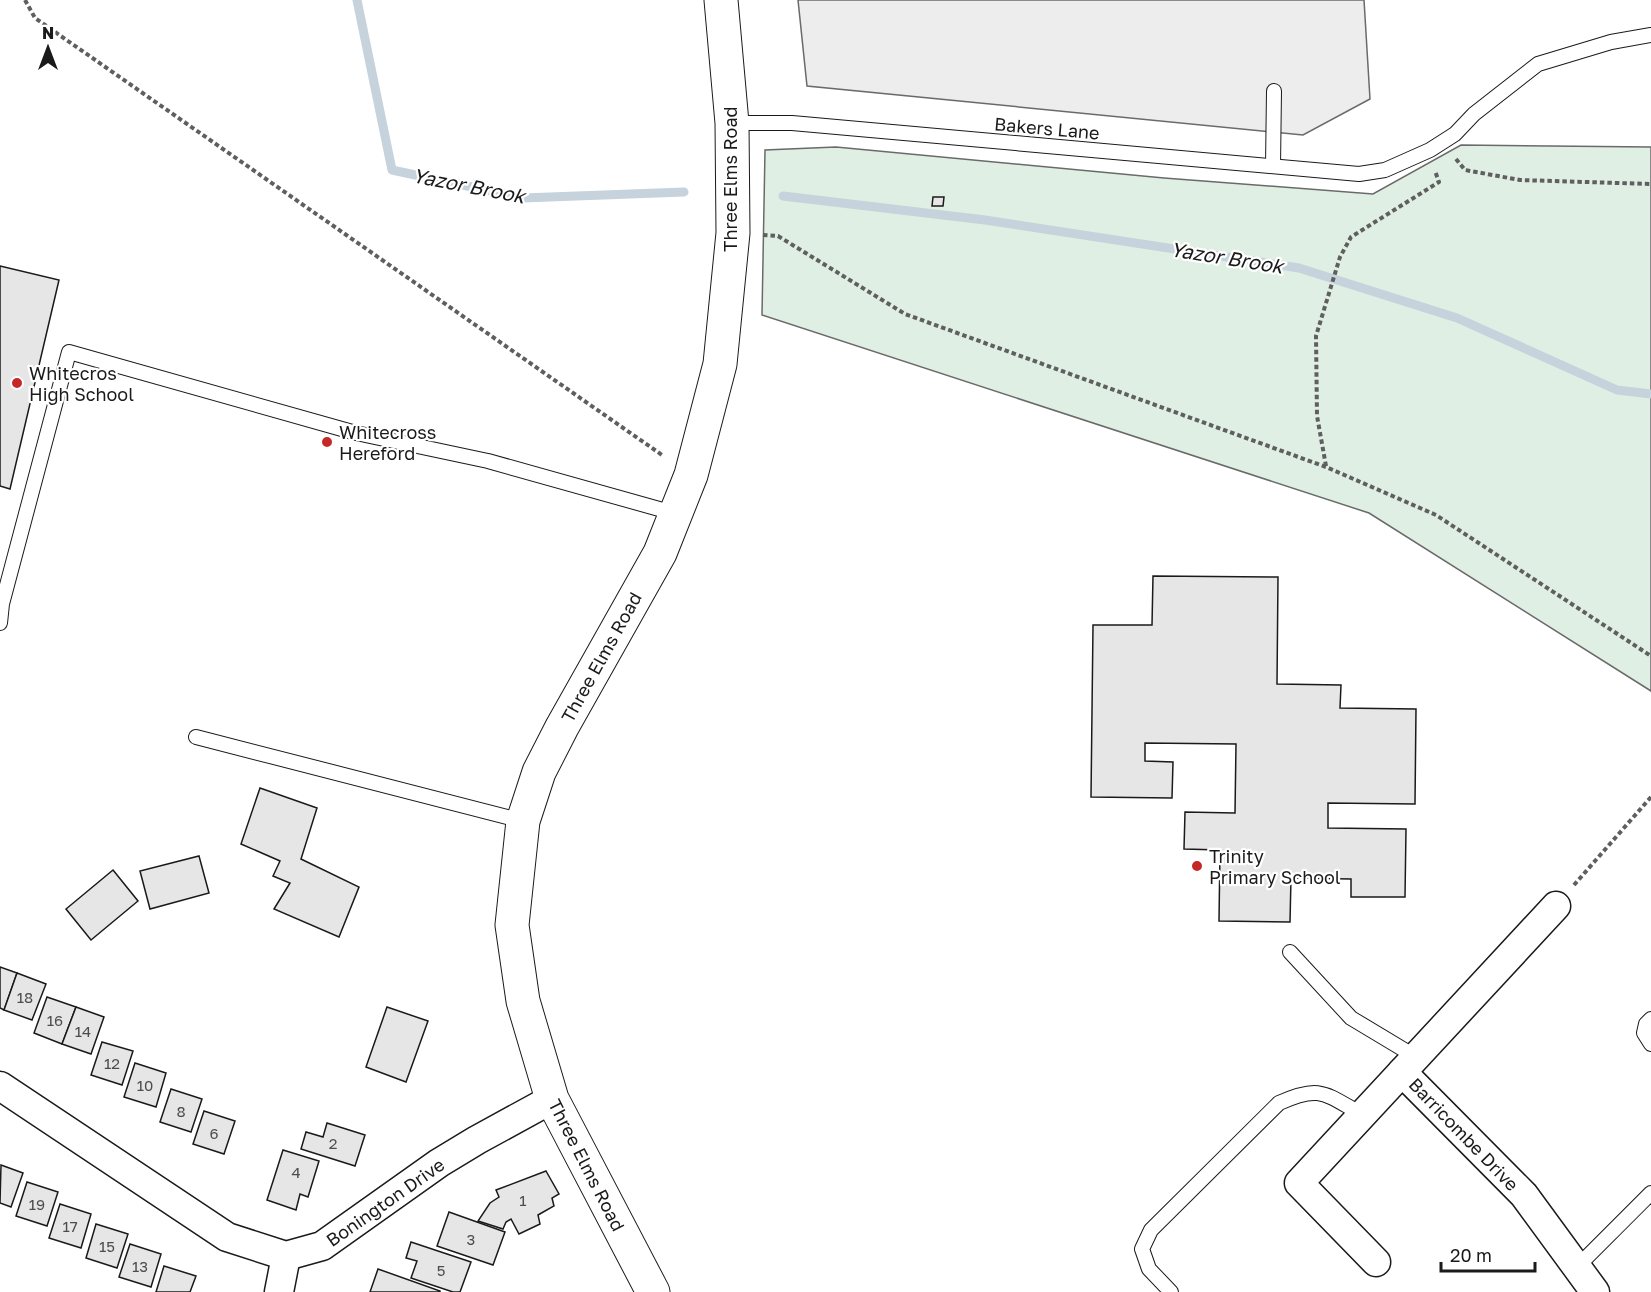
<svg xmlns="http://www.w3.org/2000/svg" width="1651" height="1292" font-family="'Golos Text',sans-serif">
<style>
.green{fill:#e0efe3;stroke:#6a6a6a;stroke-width:1.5}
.parking{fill:#ededed;stroke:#6a6a6a;stroke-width:1.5}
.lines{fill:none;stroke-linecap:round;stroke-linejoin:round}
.stream{stroke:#c6d2dc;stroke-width:9}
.building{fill:#e6e6e6;stroke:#1a1a1a;stroke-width:1.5}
.service-casing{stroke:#1a1a1a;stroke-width:16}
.minor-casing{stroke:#1a1a1a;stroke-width:31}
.primary-casing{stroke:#1a1a1a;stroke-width:35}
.path{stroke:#5f5f5f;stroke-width:4;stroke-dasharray:4.5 3;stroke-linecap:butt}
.service{stroke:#fff;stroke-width:14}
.minor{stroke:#fff;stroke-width:28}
.primary{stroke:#fff;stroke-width:33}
.poi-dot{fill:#c62828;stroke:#fff;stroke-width:2}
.labels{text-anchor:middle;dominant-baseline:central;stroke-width:4.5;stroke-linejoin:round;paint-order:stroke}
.number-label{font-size:15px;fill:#4d4d4d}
.street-label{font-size:18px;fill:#1a1a1a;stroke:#fff}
.poi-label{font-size:18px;fill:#1a1a1a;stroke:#fff;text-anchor:start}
.water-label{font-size:20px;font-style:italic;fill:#1a1a1a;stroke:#fff}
</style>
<rect width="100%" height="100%" fill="#fff"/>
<polygon class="green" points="1461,145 1651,147 1651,691 1369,513 762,315 765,150 836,147 1164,178 1373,194"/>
<polygon class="parking" points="798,0 1364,0 1370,99 1303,135 807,86"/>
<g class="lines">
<g class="stream">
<polyline points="357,0 392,170 523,198 684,192"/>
<polyline points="783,196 985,220 1299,268 1457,318 1617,390 1651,394"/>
</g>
</g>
<g class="building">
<polygon points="933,197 944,197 943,206 932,206"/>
<polygon points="0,266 59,280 10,489 0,486"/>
<polygon points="1153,576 1278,577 1277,684 1341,685 1340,708 1416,709 1415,804 1328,803 1328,828 1406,829 1405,897 1351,897 1351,879 1291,878 1290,922 1219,921 1220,850 1184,849 1185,812 1235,813 1236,744 1145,743 1145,761 1173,762 1172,798 1091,797 1093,625 1152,625"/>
<polygon points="260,788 317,808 301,859 359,887 339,937 274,909 290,883 273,876 280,861 241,844"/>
<polygon points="199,856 209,893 150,909 140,871"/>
<polygon points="113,870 138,901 91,940 66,909"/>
<polygon points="0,967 17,973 4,1010 0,1008"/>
<polygon points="17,973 46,984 32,1020 4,1010"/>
<polygon points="47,997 76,1007 62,1044 34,1033"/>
<polygon points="76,1007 104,1017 91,1054 62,1044"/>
<polygon points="387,1007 428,1021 406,1082 366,1067"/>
<polygon points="102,1042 133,1051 122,1085 91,1075"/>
<polygon points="135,1063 166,1073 156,1107 124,1097"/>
<polygon points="171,1089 202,1099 191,1132 160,1122"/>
<polygon points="204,1111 235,1121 224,1154 193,1144"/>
<polygon points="327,1123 365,1135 355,1166 301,1149 306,1132 323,1137"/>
<polygon points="283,1150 319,1161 308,1197 300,1194 296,1210 267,1200"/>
<polygon points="1,1165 23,1173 11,1207 0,1203"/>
<polygon points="546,1171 559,1194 552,1198 554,1206 538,1215 540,1224 519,1234 511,1219 506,1222 503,1229 478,1221 490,1203 499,1197 496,1190"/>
<polygon points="27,1182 58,1192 47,1226 16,1216"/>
<polygon points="60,1204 91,1214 81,1248 49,1238"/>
<polygon points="449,1212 505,1232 493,1265 437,1246"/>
<polygon points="96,1224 128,1234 117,1268 86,1258"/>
<polygon points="411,1242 471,1262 460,1292 453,1292 411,1278 417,1261 406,1258"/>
<polygon points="130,1244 161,1254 151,1287 119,1277"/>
<polygon points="164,1266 196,1276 190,1292 156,1292"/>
<polygon points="378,1269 440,1291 440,1292 370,1292"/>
</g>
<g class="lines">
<defs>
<g id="service">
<polyline points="732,123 792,123 1359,174 1385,170 1430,150 1455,134 1474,114 1538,64 1611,42 1651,35"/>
<polyline points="1273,166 1274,91"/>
<polyline points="0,623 2,604 69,352 356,433 488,461 677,514"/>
<polyline points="196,737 523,821"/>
<polyline points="1290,952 1351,1018 1416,1057"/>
<polyline points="1651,1019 1646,1024 1644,1033 1651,1044"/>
<polyline points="1577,1267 1651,1193"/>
<path d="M1171,1292L1149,1269L1142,1249L1151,1230L1279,1103C1321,1084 1325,1094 1363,1115"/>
</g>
<g id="minor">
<polyline points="1402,1072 1556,906"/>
<polyline points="0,1086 227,1237 286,1256 322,1246 439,1163 477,1140 552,1099"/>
<polyline points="1376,1262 1299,1183 1402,1072 1524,1195 1595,1292"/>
<polyline points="279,1292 286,1256"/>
</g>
<polyline id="primary" points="653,1292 552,1099 523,1001 512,925 523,821 539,772 562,727 660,553 691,475 720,364 733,233 732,123 721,0"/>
</defs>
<use href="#service" class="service-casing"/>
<use href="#minor" class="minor-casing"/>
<use href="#primary" class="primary-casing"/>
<g class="path">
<polyline points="25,0 35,18 662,455"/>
<polyline points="1456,159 1465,170 1520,180 1651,184"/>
<polyline points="763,235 778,236 905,314 1326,467 1436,515 1651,656"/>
<polyline points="1326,466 1317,416 1316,336 1340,257 1351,237 1439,182 1435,171"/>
<polyline points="1574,885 1651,797"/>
</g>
<use href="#service" class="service"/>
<use href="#minor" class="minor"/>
<use href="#primary" class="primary"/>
</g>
<g class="poi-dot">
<circle cx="17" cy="383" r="6"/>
<circle cx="327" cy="442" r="6"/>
<circle cx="1197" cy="866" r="6"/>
</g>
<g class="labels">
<g class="number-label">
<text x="25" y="997">18</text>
<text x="55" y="1020">16</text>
<text x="83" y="1031">14</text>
<text x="112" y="1063">12</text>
<text x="145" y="1085">10</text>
<text x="181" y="1111">8</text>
<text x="214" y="1133">6</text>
<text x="333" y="1143">2</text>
<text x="296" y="1172">4</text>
<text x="523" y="1200">1</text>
<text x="37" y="1204">19</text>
<text x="70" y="1226">17</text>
<text x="471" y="1239">3</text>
<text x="107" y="1246">15</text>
<text x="140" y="1266">13</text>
<text x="441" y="1270">5</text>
</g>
<g class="street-label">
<text transform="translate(1047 128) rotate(5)">Bakers Lane</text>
<text transform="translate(730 179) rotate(-90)">Three Elms Road</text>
<text transform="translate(601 657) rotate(-61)">Three Elms Road</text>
<text transform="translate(1464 1134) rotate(46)">Barricombe Drive</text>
<text transform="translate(587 1165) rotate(63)">Three Elms Road</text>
<text transform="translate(385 1202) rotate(-35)">Bonington Drive</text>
</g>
<g class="poi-label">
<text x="29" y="373">Whitecros<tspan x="29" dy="21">High School</tspan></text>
<text x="339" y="432">Whitecross<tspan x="339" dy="21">Hereford</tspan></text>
<text x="1209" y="856">Trinity<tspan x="1209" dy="21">Primary School</tspan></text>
</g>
<g class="water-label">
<text transform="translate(469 185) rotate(11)">Yazor Brook</text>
<text transform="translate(1227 257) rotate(9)">Yazor Brook</text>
</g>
</g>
<g transform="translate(48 48)" stroke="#ffffff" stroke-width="4.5" paint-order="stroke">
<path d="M0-4.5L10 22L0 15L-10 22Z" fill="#1a1a1a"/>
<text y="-9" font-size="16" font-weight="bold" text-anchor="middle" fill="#1a1a1a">N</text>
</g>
<path d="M1441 1262v9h94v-9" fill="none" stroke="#1a1a1a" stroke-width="3"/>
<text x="1450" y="1262" font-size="18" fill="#1a1a1a" stroke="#ffffff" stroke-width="4.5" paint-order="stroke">20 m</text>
</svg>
